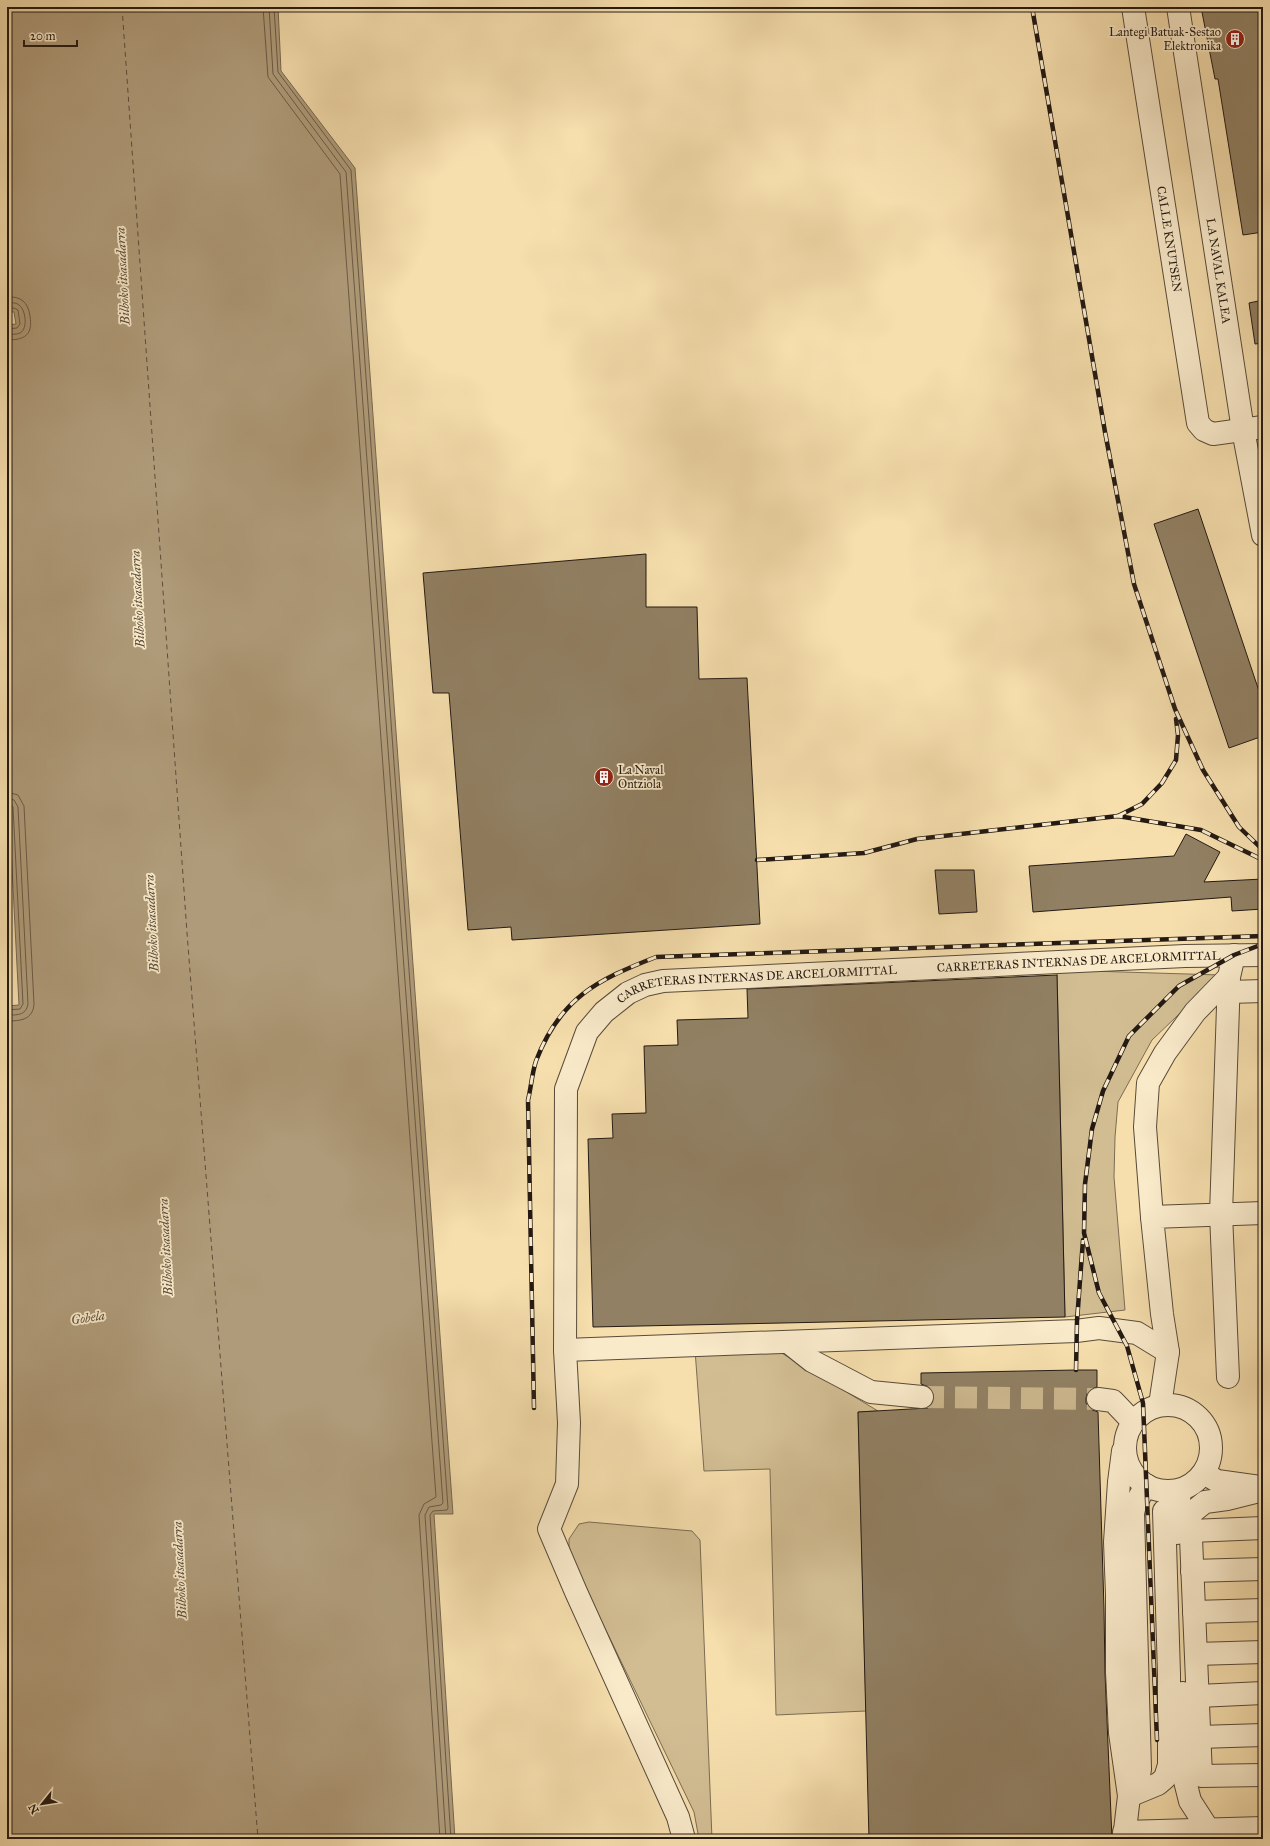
<svg xmlns="http://www.w3.org/2000/svg" width="1270" height="1846" font-family="'IM FELL Great Primer',serif">
<style>
.green{fill:#d2bd93;stroke:#7b6c53}
.water{fill:#af9b79;stroke:#776750}
.lines{fill:none;stroke-linecap:round;stroke-linejoin:round}
.shore{stroke:#6a5a46;stroke-width:1}
.ferry{stroke:#5c4e3c;stroke-width:1;stroke-dasharray:5 4;stroke-linecap:butt}
.building{fill:#918063;stroke:#241a13}
.minor-tunnel{stroke:#ccb78e;stroke-width:22;stroke-dasharray:22 11;stroke-linecap:butt}
.minor-casing{stroke:#584b3a;stroke-width:24}
.minor{stroke:#f9eaca;stroke-width:22}
.rail-casing{stroke:#241a13;stroke-width:4.5}
.rail{stroke:#f9eaca;stroke-width:3;stroke-dasharray:9;stroke-linecap:butt}
.labels{text-anchor:middle;dominant-baseline:central;stroke-width:3.5;stroke-linejoin:round;paint-order:stroke}
.poi-label{font-size:12px;fill:#241a13;stroke:#f9eaca;text-anchor:end}
.street-label{font-size:12px;fill:#241a13;stroke:#f9eaca}
.water-label{font-size:13px;font-style:italic;fill:#5c4e3c;stroke:#f9eaca}
</style>
<rect width="100%" height="100%" fill="#f6dead"/>
<filter id="stains"><feTurbulence type="fractalNoise" baseFrequency=".005" numOctaves="4"/><feColorMatrix values="0 0 0 0 .2 0 0 0 0 .09 0 0 0 0 .02 0 0 0 .5 -.17"/></filter>
<radialGradient id="worn" r=".72"><stop offset=".6" stop-color="#630" stop-opacity="0"/><stop offset="1" stop-color="#630" stop-opacity=".3"/></radialGradient>
<g class="green">
<polygon points="1057,970 1220,975 1152,1040 1118,1102 1115,1137 1114,1177 1125,1310 1065,1317"/>
<polygon points="765,1343 878,1411 858,1412 866,1711 776,1715 770,1469 704,1471 695,1350"/>
<polygon points="589,1522 692,1531 700,1540 712,1839 699,1839 694,1812 569,1554 569,1539 579,1524"/>
</g>
<polygon class="water" points="7,7 278,7 281,71 355,168 453,1514 434,1514 455,1839 7,1839 7,1006 19,1005 7,769 7,325 16,324 14,312 7,312"/>
<g class="lines">
<g class="shore">
<polyline points="263,7 268,77 340,174 436,1497 424,1504 419,1515 440,1839"/>
<polyline points="269,7 273,74 346,172 443,1503 441,1505 429,1507 425,1515 446,1839"/>
<polyline points="274,7 278,72 351,170 448,1508 447,1510 433,1511 430,1515 451,1839"/>
<path d="M7,297C21,296 28,302 30,316C33,335 25,340 7,340"/>
<path d="M7,303C11,303 16,302 19,305C26,310 28,329 20,333C16,335 11,334 7,334"/>
<polyline points="7,309 14,308 18,310 20,324 17,328 7,329"/>
<path d="M7,792L18,795L24,806L34,1004C33,1020 20,1021 7,1021"/>
<path d="M7,798L14,800L18,807L28,1004C26,1016 16,1015 7,1015"/>
<polyline points="7,803 11,804 13,807 23,1004 20,1009 7,1010"/>
</g>
<polyline class="ferry" points="122,7 187,933 258,1839"/>
</g>
<g class="building">
<polygon points="1201,7 1263,7 1263,232 1243,235 1218,79 1215,79"/>
<polygon points="1263,300 1263,343 1255,344 1249,303"/>
<polygon points="1198,509 1263,703 1263,736 1229,748 1154,524"/>
<polygon points="646,554 646,607 697,607 699,679 747,678 760,924 512,940 511,927 468,930 449,693 433,693 423,573"/>
<polygon points="1186,834 1220,852 1204,882 1263,879 1263,909 1232,911 1231,897 1033,912 1029,866 1174,856"/>
<polygon points="935,870 974,870 977,912 939,914"/>
<polygon points="1057,975 1065,1317 593,1327 588,1139 613,1138 612,1114 646,1113 644,1046 678,1045 677,1020 748,1018 747,989"/>
<polygon points="1076,1370 1097,1370 1097,1387 1088,1391 1086,1398 1086,1403 1090,1409 1098,1412 1104,1609 1105,1673 1112,1839 869,1839 858,1412 928,1408 932,1404 934,1398 934,1392 929,1387 921,1384 921,1373"/>
</g>
<g class="lines">
<polyline class="minor-tunnel" points="922,1397 1098,1399"/>
<defs>
<g id="minor">
<path id="s1" d="M1133,7L1198,423L1204,430L1213,434L1263,427"/>
<path id="s2" d="M1178,7L1243,430L1263,535"/>
<polyline points="1229,992 1263,991"/>
<polyline points="1152,1217 1145,1127 1148,1083 1165,1053 1195,1012 1229,977"/>
<polyline points="788,1342 812,1361 871,1392 922,1397"/>
<polyline points="565,1350 1076,1331 1099,1328 1137,1333 1168,1352"/>
<polyline points="1228,1377 1221,1214 1229,977 1234,955"/>
<polyline points="1098,1399 1113,1401 1133,1422"/>
<circle cx="1168" cy="1448" r="43"/>
<polyline points="1160,1405 1168,1352 1162,1314 1152,1217 1263,1213"/>
<polyline points="1123,1451 1119,1482 1115,1542 1117,1595 1117,1672 1120,1733 1129,1796 1124,1839"/>
<polyline points="1204,1473 1217,1481 1260,1487"/>
<polyline points="1263,1490 1227,1499 1205,1502 1190,1514 1201,1776 1263,1775"/>
<polyline points="1191,1531 1263,1528"/>
<polyline points="1177,1533 1177,1521 1180,1490"/>
<polyline points="1192,1571 1263,1569"/>
<polyline points="1194,1612 1263,1610"/>
<polyline points="1196,1654 1263,1652"/>
<polyline points="1183,1693 1185,1781 1190,1801 1208,1829"/>
<polyline points="1198,1696 1263,1693"/>
<polyline points="1199,1737 1263,1735"/>
<polyline points="1137,1788 1140,1769 1133,1513 1135,1505 1146,1485"/>
<polyline points="1129,1796 1158,1784 1165,1778 1169,1765 1169,1674 1164,1511"/>
<polyline points="1124,1832 1263,1828"/>
<path id="s3" d="M684,1839L678,1817L576,1592L549,1529L567,1484L569,1423L565,1350L566,1089L587,1032L604,1012L628,993L645,985L663,981L1185,956L1263,955"/>
</g>
</defs>
<use href="#minor" class="minor-casing"/>
<use href="#minor" class="minor"/>
<defs>
<g id="rail">
<polyline points="1032,7 1105,432 1134,584 1175,709 1203,770 1239,827 1263,850"/>
<polyline points="1118,816 1142,804 1162,783 1176,760 1178,735 1176,719"/>
<polyline points="757,860 864,853 917,839 1118,816 1201,830 1263,860"/>
<polyline points="1076,1370 1077,1321 1083,1240"/>
<path d="M534,1408L528,1100C531,1088 532,1073 536,1061C560,998 597,980 656,957L1263,936"/>
<polyline points="1157,1740 1143,1403 1127,1346 1099,1293 1084,1233 1085,1184 1092,1129 1103,1091 1129,1036 1179,986 1234,955 1263,944"/>
</g>
</defs>
<use href="#rail" class="rail-casing"/>
<use href="#rail" class="rail"/>
</g>
<defs>
<symbol id="building-disc" viewBox="-11 -11 22 22"><circle r="9.5" fill="#8f2418" stroke="#f9eaca"/><path d="M-4-6H4V6H1V3H-1V6H-4ZM-2.5-4.3h1.7v1.8h-1.7ZM.8-4.3h1.7v1.8H.8ZM-2.5-1h1.7V.8h-1.7ZM.8-1h1.7V.8H.8Z" fill="#fff"/></symbol>
</defs>
<g fill-rule="evenodd">
<use href="#building-disc" x="1224" y="28" width="22" height="22"/>
<use href="#building-disc" x="593" y="766" width="22" height="22"/>
</g>
<g class="labels">
<g class="poi-label">
<text x="1221" y="32">Lantegi Batuak-Sestao<tspan x="1221" dy="14">Elektronika</tspan></text>
<text x="618" y="770" text-anchor="start">La Naval<tspan x="618" dy="14">Ontziola</tspan></text>
</g>
<g class="street-label">
<text stroke="none"><textPath href="#s1" startOffset="235">CALLE KNUTSEN</textPath></text>
<text stroke="none"><textPath href="#s2" startOffset="267">LA NAVAL KALEA</textPath></text>
<text stroke="none"><textPath href="#s3" startOffset="1353">CARRETERAS INTERNAS DE ARCELORMITTAL</textPath></text>
<text stroke="none"><textPath href="#s3" startOffset="1029">CARRETERAS INTERNAS DE ARCELORMITTAL</textPath></text>
</g>
<g class="water-label">
<text transform="translate(123 276) rotate(-93)">Bilboko itsasadarra</text>
<text transform="translate(138 599) rotate(-93)">Bilboko itsasadarra</text>
<text transform="translate(152 923) rotate(-93)">Bilboko itsasadarra</text>
<text transform="translate(166 1247) rotate(-93)">Bilboko itsasadarra</text>
<text transform="translate(88 1318) rotate(-9)">Gobela</text>
<text transform="translate(180 1570) rotate(-93)">Bilboko itsasadarra</text>
</g>
</g>
<rect width="1270" height="1846" fill="none" stroke="#f6dead" stroke-width="24"/>
<rect x="8" y="8" width="1254" height="1830" fill="none" stroke="#241a13" stroke-width="2"/>
<rect x="12" y="12" width="1246" height="1822" fill="none" stroke="#241a13"/>
<g transform="translate(42 1804) rotate(240)" stroke="#f9eaca" stroke-width="3" paint-order="stroke">
<path d="M0-3L7 15L0 10L-7 15Z" fill="#241a13"/>
<text y="-6" font-size="11" font-weight="bold" text-anchor="middle" fill="#241a13">N</text>
</g>
<path d="M24 40v6h53v-6" fill="none" stroke="#241a13" stroke-width="2"/>
<text x="30" y="40" font-size="12" fill="#241a13" stroke="#f9eaca" stroke-width="3" paint-order="stroke">20 m</text>
<rect width="100%" height="100%" filter="url(#stains)"/>
<rect width="100%" height="100%" fill="url(#worn)"/>
</svg>
